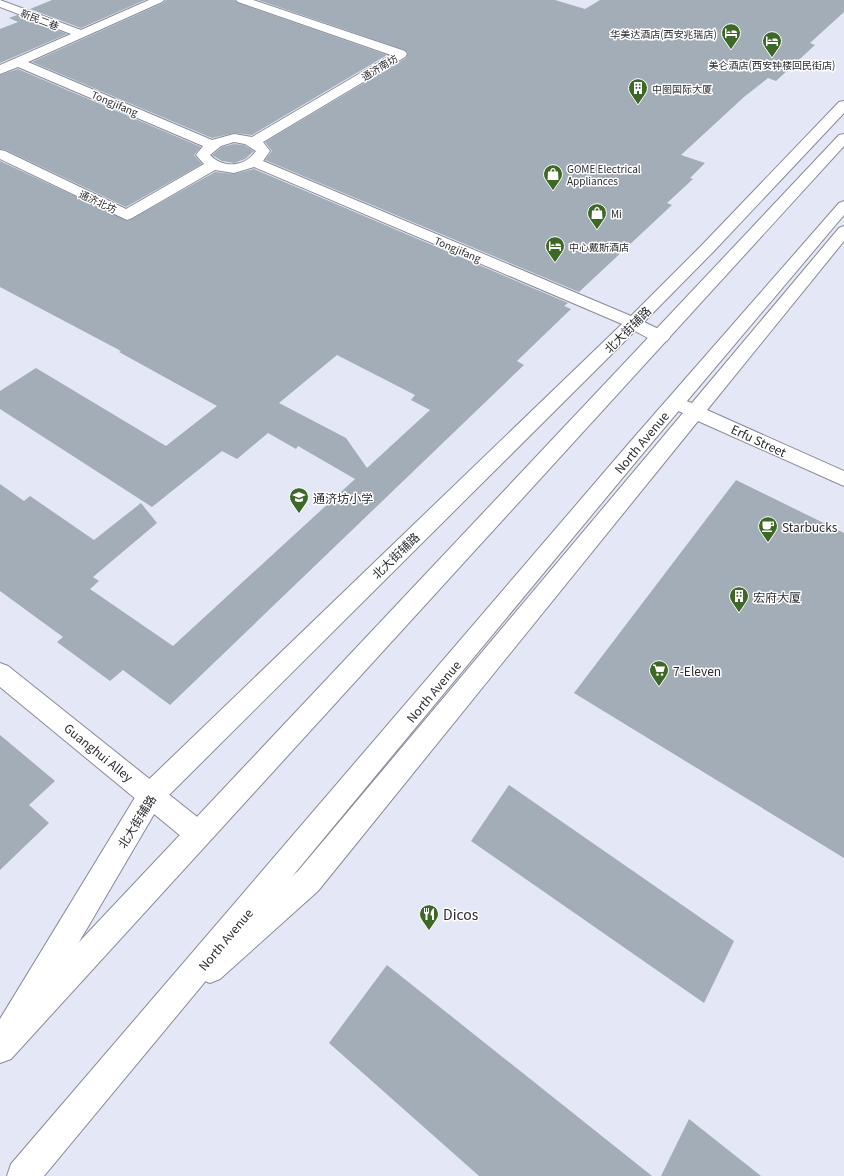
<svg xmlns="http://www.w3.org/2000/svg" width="844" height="1176" font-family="Georgia,'Noto Sans SC',serif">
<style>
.building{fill:#a3adb7;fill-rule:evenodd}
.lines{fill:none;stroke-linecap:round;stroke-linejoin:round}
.minor-casing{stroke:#888a97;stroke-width:2}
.tertiary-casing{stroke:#888a97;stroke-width:2}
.primary-casing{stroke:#888a97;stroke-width:2}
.minor{fill:#fff;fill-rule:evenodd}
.tertiary{fill:#fff;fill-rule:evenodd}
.primary{fill:#fff;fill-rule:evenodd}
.labels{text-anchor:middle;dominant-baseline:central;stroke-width:3;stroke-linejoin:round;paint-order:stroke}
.far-street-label{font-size:10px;fill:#2b2c31;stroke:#fff}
.far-poi-label{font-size:10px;fill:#2b2c31;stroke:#fff;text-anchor:start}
.street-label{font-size:12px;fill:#2b2c31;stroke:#fff}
.poi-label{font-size:12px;fill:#2b2c31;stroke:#fff;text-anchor:start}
.near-poi-label{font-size:14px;fill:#2b2c31;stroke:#fff;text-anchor:start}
</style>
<rect width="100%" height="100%" fill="#e4e7f5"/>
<g class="building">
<polygon points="52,0 145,0 81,28 30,9"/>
<polygon points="166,0 234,0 238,3 387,55 252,135 234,133 212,138 32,62 163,3"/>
<polygon points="258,0 555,0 585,9 600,0 844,0 844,12 810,43 815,45 776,81 768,78 744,97 681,155 705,163 690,178 693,179 667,203 672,205 579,292 265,160 272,151 265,142 406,58 408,53 405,50"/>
<polygon points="17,15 67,34 0,63 0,29 18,22 9,18"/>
<polygon points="18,69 201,147 194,155 202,164 126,207 6,150 0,149 0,75"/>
<polygon points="234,144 244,145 254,151 245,159 234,163 222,161 212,155 222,147"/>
<path d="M0,161L128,221L215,172L234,174L254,169L568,303L564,306L571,309L517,361L524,365L170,705L123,670L110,681L57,642L63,637L0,591V484L24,501L30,496L94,540L141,503L157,523L93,577L99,581L90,589L173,646L355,479L298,446L296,449L268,433L237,459L222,451L152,507L0,409V391L36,368L166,446L217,406L119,352L121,351L0,287ZM337,355L415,395L411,400L430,410L367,468L346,438L279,403Z"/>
<polygon points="736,480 844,533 844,858 574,693"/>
<polygon points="0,735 55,781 29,805 49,823 0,870"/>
<polygon points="509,785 734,941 704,1003 471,841"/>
<polygon points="387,965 652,1176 479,1176 329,1043"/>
<polygon points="689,1119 761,1176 661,1176"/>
</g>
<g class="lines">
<defs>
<g id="minor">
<path d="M0,0L81,30L149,0H164L162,2L28,62L212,140L234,134L252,137L391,55L238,2L236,0H253L405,51L407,54L405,57L263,142L270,151L263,161L631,316L701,246L839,102L844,101V113L713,252L644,322L667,333L670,337L667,341C655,344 645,336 635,331L160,804L11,1058L0,1062V1019L142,786L622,324L254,167L234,173L215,170L132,218L127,220L0,159V150L5,151L126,209L204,164L196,155L203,146L18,67L0,74V65L71,34L0,7ZM234,142L245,144L256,151C245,167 223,169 210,155L221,146Z"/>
<polygon points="844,226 844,241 707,410 844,471 844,486 698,421 318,891 220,979 210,983 200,979 196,969 200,959 298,871 683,413 676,410 674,406 676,402 683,400 692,403 839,228"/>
</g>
<polygon id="tertiary" points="0,663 8,666 206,824 210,833 206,842 197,846 188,842 0,687"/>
<g id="primary">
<polygon points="844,134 844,146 11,1059 0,1063 0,1026 839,135"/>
<polygon points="844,201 844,215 644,452 44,1176 7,1176 11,1164 630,442 839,203"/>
</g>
</defs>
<use href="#minor" class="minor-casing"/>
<use href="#tertiary" class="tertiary-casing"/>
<use href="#primary" class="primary-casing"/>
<use href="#minor" class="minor"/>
<use href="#tertiary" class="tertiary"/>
<use href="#primary" class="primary"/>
</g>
<defs>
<symbol id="hotel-pin" viewBox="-11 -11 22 30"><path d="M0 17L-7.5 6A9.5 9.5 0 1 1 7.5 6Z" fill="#3d6826" stroke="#fff"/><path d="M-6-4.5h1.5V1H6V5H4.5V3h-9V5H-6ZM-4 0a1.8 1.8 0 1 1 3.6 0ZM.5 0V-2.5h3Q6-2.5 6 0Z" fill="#fff"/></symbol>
<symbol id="building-pin" viewBox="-11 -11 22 30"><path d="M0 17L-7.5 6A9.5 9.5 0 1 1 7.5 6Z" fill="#3d6826" stroke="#fff"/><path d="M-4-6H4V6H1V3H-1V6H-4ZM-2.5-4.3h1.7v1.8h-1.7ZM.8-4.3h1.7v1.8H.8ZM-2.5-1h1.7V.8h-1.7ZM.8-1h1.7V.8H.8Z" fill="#fff"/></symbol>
<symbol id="shop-pin" viewBox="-11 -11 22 30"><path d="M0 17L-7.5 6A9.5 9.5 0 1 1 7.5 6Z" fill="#3d6826" stroke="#fff"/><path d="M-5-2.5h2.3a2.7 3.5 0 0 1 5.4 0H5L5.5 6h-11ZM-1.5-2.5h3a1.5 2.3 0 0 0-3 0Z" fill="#fff"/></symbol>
<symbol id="school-pin" viewBox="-11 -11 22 30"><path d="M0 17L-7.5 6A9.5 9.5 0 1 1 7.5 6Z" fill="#3d6826" stroke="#fff"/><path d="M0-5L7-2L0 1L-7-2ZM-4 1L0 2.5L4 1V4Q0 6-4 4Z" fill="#fff"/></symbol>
<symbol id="cafe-pin" viewBox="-11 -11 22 30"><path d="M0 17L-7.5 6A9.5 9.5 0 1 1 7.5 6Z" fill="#3d6826" stroke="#fff"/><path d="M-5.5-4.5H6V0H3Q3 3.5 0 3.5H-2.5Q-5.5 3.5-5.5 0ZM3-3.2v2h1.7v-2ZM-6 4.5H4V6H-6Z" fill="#fff"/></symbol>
<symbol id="supermarket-pin" viewBox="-11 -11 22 30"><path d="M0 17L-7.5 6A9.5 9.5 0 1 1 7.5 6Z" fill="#3d6826" stroke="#fff"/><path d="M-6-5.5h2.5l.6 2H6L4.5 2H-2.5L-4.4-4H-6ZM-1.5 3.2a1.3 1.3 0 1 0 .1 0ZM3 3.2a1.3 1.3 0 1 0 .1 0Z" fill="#fff"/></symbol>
<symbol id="restaurant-pin" viewBox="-11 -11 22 30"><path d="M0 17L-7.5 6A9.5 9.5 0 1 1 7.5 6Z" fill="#3d6826" stroke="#fff"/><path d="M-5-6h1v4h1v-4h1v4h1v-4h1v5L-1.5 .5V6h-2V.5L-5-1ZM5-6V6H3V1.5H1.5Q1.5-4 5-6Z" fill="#fff"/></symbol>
</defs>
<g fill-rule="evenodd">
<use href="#hotel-pin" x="720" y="22" width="22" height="30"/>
<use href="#hotel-pin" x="761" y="30" width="22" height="30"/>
<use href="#building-pin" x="627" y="77" width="22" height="30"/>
<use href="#shop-pin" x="542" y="163" width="22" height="30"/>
<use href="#shop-pin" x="586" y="202" width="22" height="30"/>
<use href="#hotel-pin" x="544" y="235" width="22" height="30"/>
<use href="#school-pin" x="288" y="486" width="22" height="30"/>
<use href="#cafe-pin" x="757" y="515" width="22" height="30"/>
<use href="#building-pin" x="728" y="585" width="22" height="30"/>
<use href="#supermarket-pin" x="648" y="659" width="22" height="30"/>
<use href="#restaurant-pin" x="418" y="903" width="22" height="30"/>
</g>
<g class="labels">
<g class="far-street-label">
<text transform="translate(40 19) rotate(21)">新民二巷</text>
<text transform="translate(379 67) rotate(-31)">通济南坊</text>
<text transform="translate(115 103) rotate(23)">Tongjifang</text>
<text transform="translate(98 201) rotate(25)">通济北坊</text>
<text transform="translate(458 249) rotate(23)">Tongjifang</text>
</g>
<g class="far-poi-label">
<text x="717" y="33" text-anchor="end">华美达酒店(西安兆瑞店)</text>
<text x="772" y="64" text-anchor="middle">美仑酒店(西安钟楼回民街店)</text>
<text x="652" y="88">中图国际大厦</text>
<text x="567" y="168">GOME Electrical<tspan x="567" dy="12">Appliances</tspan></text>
<text x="611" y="213">Mi</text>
<text x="569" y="246">中心戴斯酒店</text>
</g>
<g class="street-label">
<text transform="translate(627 329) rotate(-45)">北大街辅路</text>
<text transform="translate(759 440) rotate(25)">Erfu Street</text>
<text transform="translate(641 442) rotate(-50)">North Avenue</text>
<text transform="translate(395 555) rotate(-44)">北大街辅路</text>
<text transform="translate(433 691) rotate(-50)">North Avenue</text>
<text transform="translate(99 752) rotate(39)">Guanghui Alley</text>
<text transform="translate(136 821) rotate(-58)">北大街辅路</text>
<text transform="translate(225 939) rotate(-50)">North Avenue</text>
</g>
<g class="poi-label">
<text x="313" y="497">通济坊小学</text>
<text x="782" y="526">Starbucks</text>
<text x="753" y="596">宏府大厦</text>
<text x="673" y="670">7-Eleven</text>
</g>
<g class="near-poi-label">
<text x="443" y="914">Dicos</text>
</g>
</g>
</svg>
